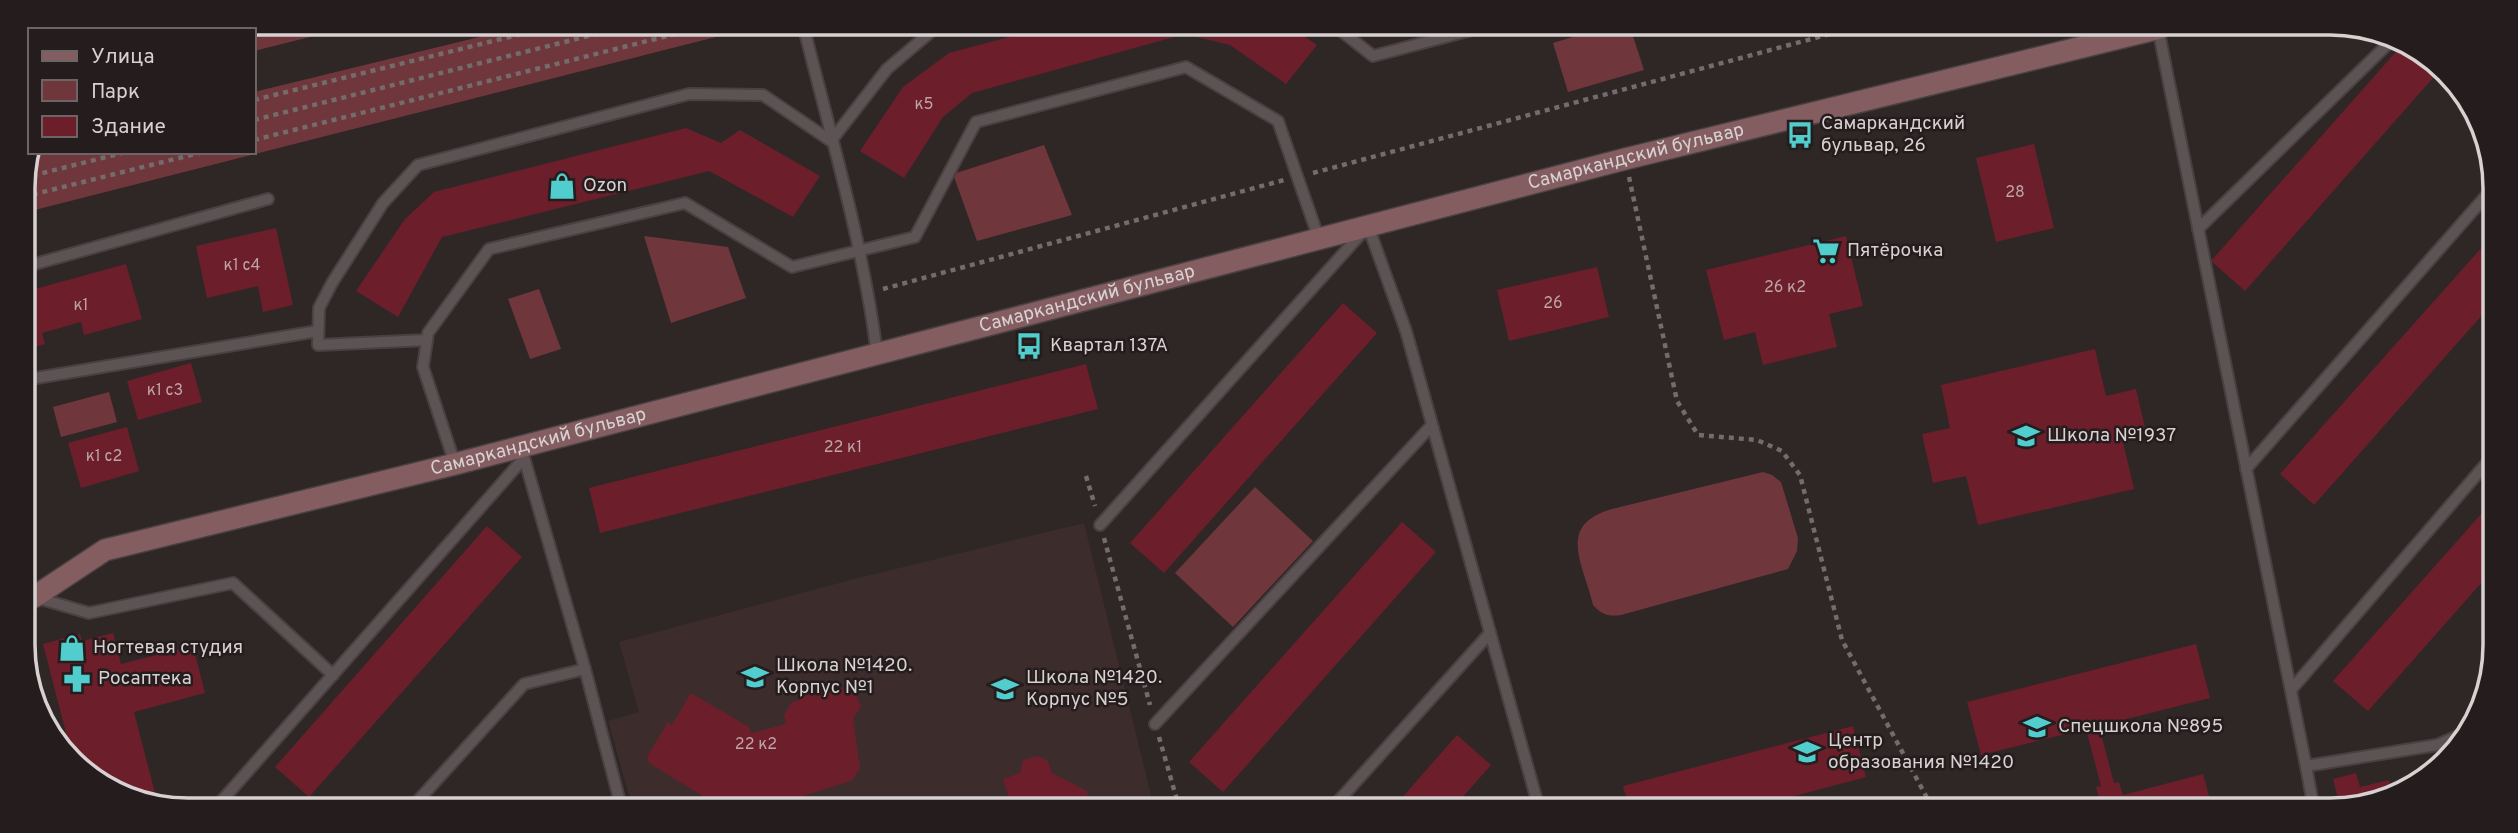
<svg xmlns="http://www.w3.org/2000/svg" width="2518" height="833" font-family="Overpass,sans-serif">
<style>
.built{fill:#3c2c2c}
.green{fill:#6f373c}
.building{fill:#6c1f2b}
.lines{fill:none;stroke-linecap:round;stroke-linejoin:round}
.lane-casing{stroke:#494141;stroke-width:14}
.secondary-casing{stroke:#494141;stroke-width:24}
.path{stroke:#746c6c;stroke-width:4.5;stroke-dasharray:5 5;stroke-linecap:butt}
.lane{stroke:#5e5354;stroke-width:10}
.secondary{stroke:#845d61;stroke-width:21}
.labels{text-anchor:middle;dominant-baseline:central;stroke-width:5;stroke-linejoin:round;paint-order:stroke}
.number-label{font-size:16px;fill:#bda4a8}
.poi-label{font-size:19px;fill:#d8d1d1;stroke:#251c1d;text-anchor:start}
.street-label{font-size:19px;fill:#d8d1d1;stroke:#251c1d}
.rim{fill:none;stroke:#d8d1d1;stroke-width:3.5}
</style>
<rect width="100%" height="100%" fill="#2f2626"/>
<polygon class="built" points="1084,523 1154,807 632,806 608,721 639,712 619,642 854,579"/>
<g class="green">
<polygon points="290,23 366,23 254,51 254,33"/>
<polygon points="533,24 767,24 23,213 23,177 30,149 30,152 254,152 254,92"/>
<polygon points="1608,26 1630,27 1644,70 1568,92 1553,43"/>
<polygon points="1044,145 1072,215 977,241 953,174"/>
<polygon points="644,236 728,247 746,298 671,323"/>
<polygon points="539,289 561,349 530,359 508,299"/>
<polygon points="109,392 117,422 61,437 53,407"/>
<path d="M1763,472L1772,475L1781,482L1798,538L1797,551L1788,569L1621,615C1608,617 1601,614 1593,605C1583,563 1556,525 1612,509Z"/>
<polygon points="1255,487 1313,541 1233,627 1175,573"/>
</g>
<g class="building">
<polygon points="1054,25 1289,26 1317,45 1286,84 1230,45 1185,34 972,93 943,117 904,178 860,151 903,87 949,53"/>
<polygon points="2401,46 2440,70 2245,291 2211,261"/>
<polygon points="686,128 721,143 740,130 820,176 793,217 709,171 442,237 398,317 356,291 405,219 434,192"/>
<polygon points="2034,144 2054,228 1996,242 1976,158"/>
<polygon points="276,228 293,305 263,312 258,286 207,298 196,246"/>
<polygon points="1846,236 1863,306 1829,314 1837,347 1763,365 1755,332 1724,340 1706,270"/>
<polygon points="2492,236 2491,305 2314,505 2280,474"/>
<polygon points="126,264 142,319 84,335 81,322 42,333 45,344 24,350 24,292"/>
<polygon points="1597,267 1609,317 1509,341 1497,290"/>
<polygon points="1343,303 1377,333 1164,573 1130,543"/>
<polygon points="2095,349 2106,396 2136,389 2146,432 2122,438 2134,489 1978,525 1966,476 1933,483 1922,434 1950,428 1941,385"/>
<polygon points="191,363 202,402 138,420 127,381"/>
<polygon points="1086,364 1098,409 600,533 589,488"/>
<polygon points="127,427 139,471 81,488 68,443"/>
<polygon points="2490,504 2490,573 2368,711 2333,681"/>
<polygon points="1402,522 1436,552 1223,792 1189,762"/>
<polygon points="487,526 522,557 309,797 275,767"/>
<polygon points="113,633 121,664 193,646 205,693 134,712 156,797 139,801 73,760 43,644 80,634 82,641"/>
<polygon points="2196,644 2210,698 2099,726 2114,783 2119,782 2123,795 2203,774 2213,810 2075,809 2100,802 2096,787 2101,786 2086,729 1981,755 1967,702"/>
<polygon points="812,682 830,692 841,688 857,697 861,706 853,719 860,768 853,780 804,796 798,806 716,806 714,796 706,798 649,763 647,757 668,722 672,725 691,693 749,727 751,733 786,724 784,715 792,702 800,700"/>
<polygon points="1853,726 1866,777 1750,808 1629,808 1623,786"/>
<polygon points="1457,735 1491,765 1453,808 1393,808"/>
<polygon points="1038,756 1048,761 1052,773 1087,791 1090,807 1007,807 1009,798 1003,779 1020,773 1023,760"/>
<polygon points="2356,773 2360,787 2389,780 2392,791 2341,810 2333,779"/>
</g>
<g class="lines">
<defs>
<g id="lane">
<path d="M803,24C830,134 863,242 877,354"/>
<polyline points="1335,26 1373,56 1487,26"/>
<polyline points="2158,28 2306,766"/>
<polyline points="2198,229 2392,40"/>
<polyline points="24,267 268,199"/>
<polyline points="427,340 318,345 319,308 332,283 383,203 418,165 689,94 763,95 831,141 887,69 933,30 952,25"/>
<polyline points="24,380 318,331"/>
<polyline points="523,454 585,669 621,806"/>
<polyline points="455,464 423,367 428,333 489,249 685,203 792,267 915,237 976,122 1186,67 1278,121 1319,239"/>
<polyline points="2246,469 2492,189"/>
<polyline points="1100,525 1368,226 1406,331 1539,808"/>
<polyline points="34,597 89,613 233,583 333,675"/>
<polyline points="2291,690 2491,458"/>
<polyline points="1155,724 1432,425"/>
<polyline points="218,805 524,458"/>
<polyline points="414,805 524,684 585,669"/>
<polyline points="1333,807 1490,633"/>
<polyline points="2314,810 2306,766 2437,745 2458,736"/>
</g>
<g id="secondary">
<polyline points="203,30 230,23"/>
<path id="s1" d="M25,599L34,597L105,550L455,464L1625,159L2160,28"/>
</g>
</defs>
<use href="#lane" class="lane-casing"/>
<use href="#secondary" class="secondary-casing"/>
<g class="path">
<polyline points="254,100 562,24"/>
<polyline points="254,120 636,24"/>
<polyline points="254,140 715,24"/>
<polyline points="28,156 44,152"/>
<polyline points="1313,173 1856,27"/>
<polyline points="1629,177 1677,401 1698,435 1757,440 1782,451 1800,475 1842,640 1933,809"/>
<polyline points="23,178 126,152"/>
<polyline points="23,197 203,152"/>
<polyline points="883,289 1284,180"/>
<polyline points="1086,476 1095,506"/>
<polyline points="1104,538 1150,705"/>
<polyline points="1159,737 1179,807"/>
</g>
<use href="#lane" class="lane"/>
<use href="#secondary" class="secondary"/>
</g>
<defs>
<symbol id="bus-bare" viewBox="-9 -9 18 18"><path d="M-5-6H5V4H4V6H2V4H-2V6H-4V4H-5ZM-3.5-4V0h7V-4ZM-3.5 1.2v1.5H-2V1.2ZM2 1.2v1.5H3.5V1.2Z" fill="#52cdcd" stroke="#251c1d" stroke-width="2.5" paint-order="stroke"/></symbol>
<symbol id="shop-bare" viewBox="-9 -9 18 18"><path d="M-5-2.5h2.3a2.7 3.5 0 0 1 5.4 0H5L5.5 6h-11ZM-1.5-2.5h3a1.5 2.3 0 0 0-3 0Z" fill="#52cdcd" stroke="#251c1d" stroke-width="2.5" paint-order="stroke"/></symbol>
<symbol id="supermarket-bare" viewBox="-9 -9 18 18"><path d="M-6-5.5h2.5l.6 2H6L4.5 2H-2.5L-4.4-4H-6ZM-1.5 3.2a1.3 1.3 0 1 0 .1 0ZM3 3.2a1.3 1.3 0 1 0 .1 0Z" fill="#52cdcd" stroke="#251c1d" stroke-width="2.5" paint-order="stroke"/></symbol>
<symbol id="school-bare" viewBox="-9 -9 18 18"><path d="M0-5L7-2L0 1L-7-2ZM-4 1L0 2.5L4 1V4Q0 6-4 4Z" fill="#52cdcd" stroke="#251c1d" stroke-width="2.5" paint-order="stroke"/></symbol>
<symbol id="pharmacy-bare" viewBox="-9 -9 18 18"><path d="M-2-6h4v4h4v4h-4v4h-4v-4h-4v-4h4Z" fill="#52cdcd" stroke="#251c1d" stroke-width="2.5" paint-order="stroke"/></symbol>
</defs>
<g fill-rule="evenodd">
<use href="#bus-bare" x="1781" y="116" width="38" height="38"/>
<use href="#shop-bare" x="543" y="167" width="38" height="38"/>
<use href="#supermarket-bare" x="1807" y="232" width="38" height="38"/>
<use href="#bus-bare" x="1010" y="327" width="38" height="38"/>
<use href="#school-bare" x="2007" y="417" width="38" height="38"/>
<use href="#shop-bare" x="53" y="629" width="38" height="38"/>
<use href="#school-bare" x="736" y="658" width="38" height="38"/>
<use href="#pharmacy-bare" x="58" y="660" width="38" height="38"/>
<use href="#school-bare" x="986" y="670" width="38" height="38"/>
<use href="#school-bare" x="2018" y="708" width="38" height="38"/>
<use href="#school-bare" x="1788" y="733" width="38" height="38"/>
</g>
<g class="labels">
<g class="number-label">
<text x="924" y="105">к5</text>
<text x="2015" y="193">28</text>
<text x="242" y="266">к1 с4</text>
<text x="1785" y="288">26 к2</text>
<text x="1553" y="304">26</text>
<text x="81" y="306">к1</text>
<text x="165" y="391">к1 с3</text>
<text x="843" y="448">22 к1</text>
<text x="104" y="457">к1 с2</text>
<text x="756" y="745">22 к2</text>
</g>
<g class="poi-label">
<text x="1821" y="124">Самаркандский<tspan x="1821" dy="22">бульвар, 26</tspan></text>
<text x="583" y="186">Ozon</text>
<text x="1847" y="251">Пятёрочка</text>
<text x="1050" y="346">Квартал 137А</text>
<text x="2047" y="436">Школа №1937</text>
<text x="93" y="648">Ногтевая студия</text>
<text x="776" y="666">Школа №1420.<tspan x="776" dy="22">Корпус №1</tspan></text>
<text x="1026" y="678">Школа №1420.<tspan x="1026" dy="22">Корпус №5</tspan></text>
<text x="98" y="679">Росаптека</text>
<text x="2058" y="727">Спецшкола №895</text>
<text x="1828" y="741">Центр<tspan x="1828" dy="22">образования №1420</tspan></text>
</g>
<g class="street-label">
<text stroke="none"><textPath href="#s1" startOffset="1675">Самаркандский бульвар</textPath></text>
<text stroke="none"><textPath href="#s1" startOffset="1108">Самаркандский бульвар</textPath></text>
<text stroke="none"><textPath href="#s1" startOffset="541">Самаркандский бульвар</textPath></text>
</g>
</g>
<path d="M0 0H2518V833H0ZM188 35H2330A153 153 0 0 1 2483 188V645A153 153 0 0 1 2330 798H188A153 153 0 0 1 35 645V188A153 153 0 0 1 188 35Z" fill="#251c1d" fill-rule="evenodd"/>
<path class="rim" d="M188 35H2330A153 153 0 0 1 2483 188V645A153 153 0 0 1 2330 798H188A153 153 0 0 1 35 645V188A153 153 0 0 1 188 35Z"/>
<rect x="28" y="28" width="228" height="126" fill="#251c1d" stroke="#6d6465" stroke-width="2"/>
<rect x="42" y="51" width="35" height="10" fill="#845d61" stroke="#6d6465" stroke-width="2"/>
<text x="91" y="63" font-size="21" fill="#d8d1d1">Улица</text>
<rect x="42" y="80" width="35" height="21" fill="#6f373c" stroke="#6d6465" stroke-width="2"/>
<text x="91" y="98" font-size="21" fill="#d8d1d1">Парк</text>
<rect x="42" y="116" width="35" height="21" fill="#6c1f2b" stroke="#6d6465" stroke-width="2"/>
<text x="91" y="133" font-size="21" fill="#d8d1d1">Здание</text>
</svg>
